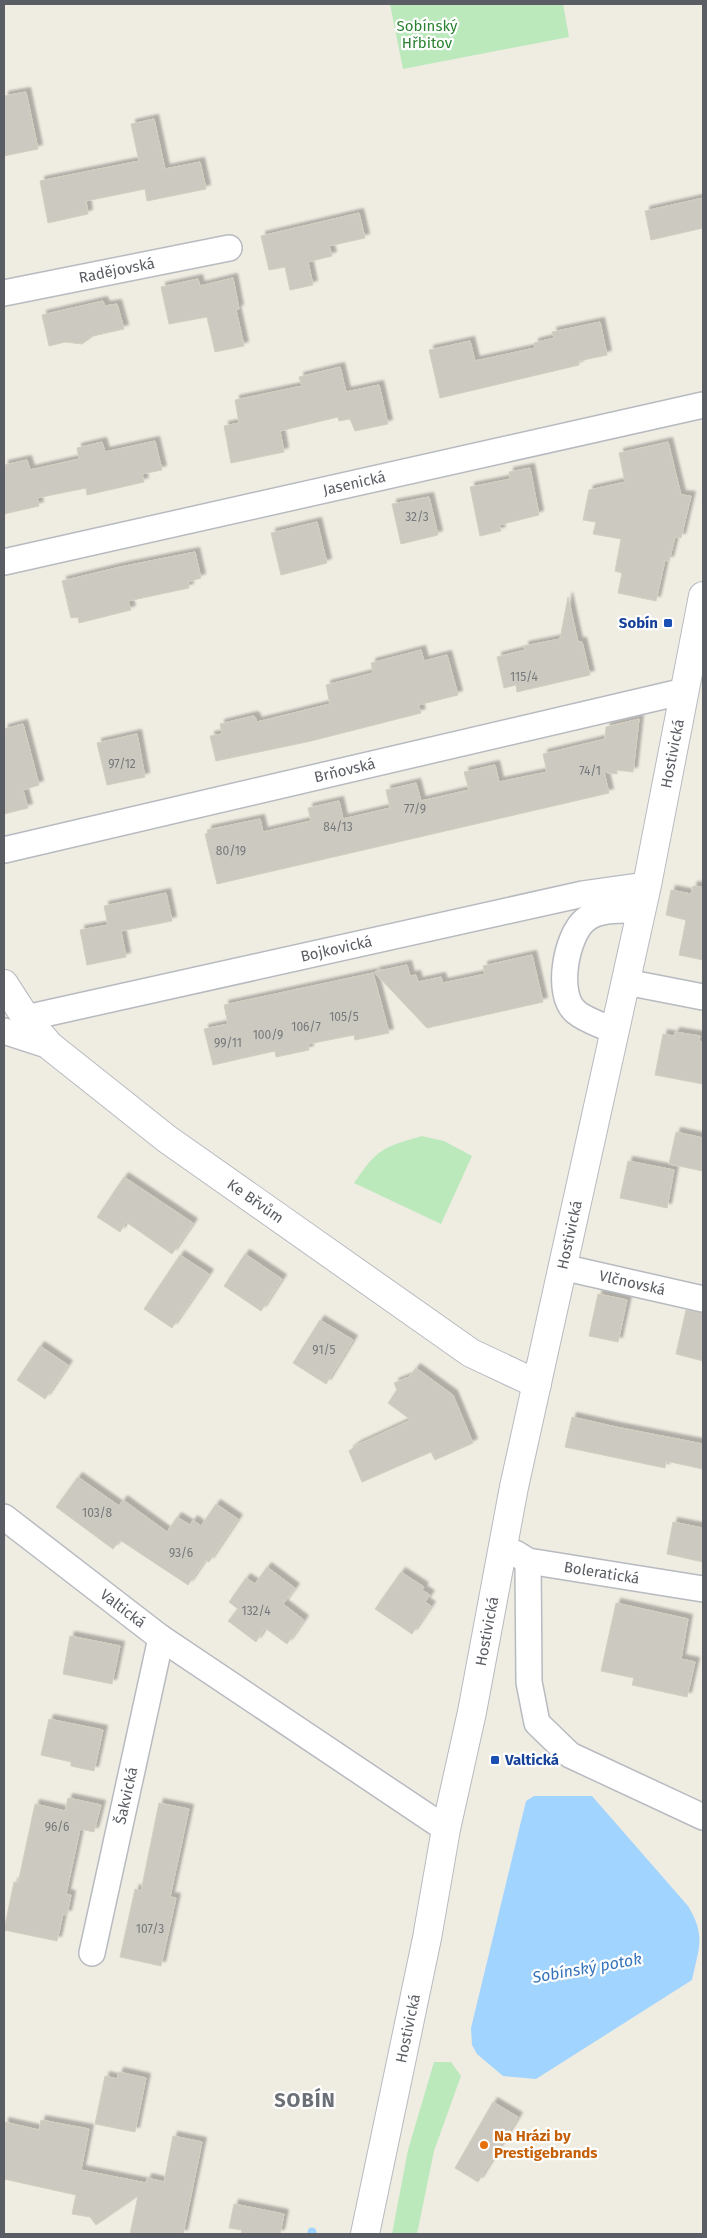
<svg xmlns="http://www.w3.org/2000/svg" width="707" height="2238" font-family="'Fira Sans',sans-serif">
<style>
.green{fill:#bce9bc}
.water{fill:#a1d4ff}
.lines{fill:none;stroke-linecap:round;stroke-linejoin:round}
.stream{stroke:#a1d4ff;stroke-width:9}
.building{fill:#ccc9c1;stroke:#d4cebf;filter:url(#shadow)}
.minor-casing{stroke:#b7bac0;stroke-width:28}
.tertiary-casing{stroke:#b7bac0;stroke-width:30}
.minor{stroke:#fff;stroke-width:25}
.tertiary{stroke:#fff;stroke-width:28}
.transit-dot{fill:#1a4fb4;stroke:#fff;stroke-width:2}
.food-dot{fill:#e8710a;stroke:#fff;stroke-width:2}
.labels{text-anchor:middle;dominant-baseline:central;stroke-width:4.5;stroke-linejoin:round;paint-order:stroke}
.number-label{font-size:12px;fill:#76797b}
.park-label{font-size:15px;fill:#2c8231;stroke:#fff}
.street-label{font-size:15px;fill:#5a5e64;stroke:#fff}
.transit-label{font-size:15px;font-weight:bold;fill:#164399;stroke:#fff;text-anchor:end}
.food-label{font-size:15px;font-weight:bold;fill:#c56008;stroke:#fff;text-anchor:start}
.water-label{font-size:16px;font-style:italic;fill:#3573ba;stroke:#fff}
.district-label{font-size:20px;font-weight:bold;letter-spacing:1px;fill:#6b7076;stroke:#fff}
</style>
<defs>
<filter id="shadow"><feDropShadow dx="4.5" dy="-4.5" stdDeviation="1" flood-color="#0004"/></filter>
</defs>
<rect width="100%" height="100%" fill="#efece2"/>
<g class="green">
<polygon points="390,4 563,4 569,37 403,69"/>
<path d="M422,1136L444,1141L472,1156L441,1224L354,1183C377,1149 383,1147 422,1136Z"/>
<polygon points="434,2062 451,2062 461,2076 434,2151 417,2234 392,2234 408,2150"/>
</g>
<path class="water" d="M534,1796H592L688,1906C706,1936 699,1947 692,1980L536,2079L503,2076L477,2054L472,2045L471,2028L526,1801Z"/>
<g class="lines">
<polyline class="stream" points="312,2234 312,2232"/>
</g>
<g class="building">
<polygon points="26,92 38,149 4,156 4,96"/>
<polygon points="154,119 165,169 200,162 206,189 147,201 145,189 86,201 88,214 48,223 40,181 139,161 131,124"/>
<polygon points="703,198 703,228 651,240 645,211"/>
<polygon points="359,213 365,238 329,246 332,256 308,262 313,285 290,290 285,267 269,270 261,236"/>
<polygon points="233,278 239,309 236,310 244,346 215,352 207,317 169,324 161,287 198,279 200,286"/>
<polygon points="103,301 105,306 117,304 124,329 93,336 82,344 65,342 49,346 42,315"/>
<polygon points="600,322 607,355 579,361 579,365 440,398 429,350 470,341 475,361 535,348 534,343 554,338 552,332"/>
<polygon points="340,367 346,392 379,385 388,424 355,431 350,419 339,421 338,417 280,431 284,452 231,463 224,426 239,423 235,400 302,386 299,377"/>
<polygon points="155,441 162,470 142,474 144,482 87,495 86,488 37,498 39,506 4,514 4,465 27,460 30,470 79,459 77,448 102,442 105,452"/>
<polygon points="668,442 681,495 691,496 681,538 675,537 669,561 665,560 656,601 618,593 622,573 615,571 621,539 593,534 596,522 583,520 589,490 625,482 619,453"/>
<polygon points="530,468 539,515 499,525 501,531 480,536 470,487 510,479 509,472"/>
<polygon points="429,497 438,535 401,544 392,504"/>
<polygon points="317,522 327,563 281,575 271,533"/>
<polygon points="195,552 201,578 188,582 189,588 128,601 131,610 79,623 78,617 71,618 62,581 120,567"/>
<polygon points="568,597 578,642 582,642 590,675 517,692 516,685 504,688 497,657 525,650 524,646 560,639"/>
<polygon points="421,650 424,661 447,655 458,695 418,705 421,713 311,741 216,761 210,736 222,734 220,724 253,716 255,717 257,722 330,704 326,685 373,673 371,663"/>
<polygon points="639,719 633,772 617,770 617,774 604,772 609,793 217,884 205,834 208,833 207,830 260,819 263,832 311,821 308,808 339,801 343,819 390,808 386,790 416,783 421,801 469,790 464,772 495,765 499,782 547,772 543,754 605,739 606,727"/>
<polygon points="23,724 39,785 23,790 28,808 4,814 4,729"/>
<polygon points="137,734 145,777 107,785 97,743"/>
<polygon points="693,886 703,887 703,960 679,955 686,920 666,915 671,890 691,894"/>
<polygon points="166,893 172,921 121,931 126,957 87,965 80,930 108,925 104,906"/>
<polygon points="532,955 543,1002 427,1028 374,972 407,965 410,976 416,975 418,982 441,977 443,983 485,974 483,966"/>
<polygon points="373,973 389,1033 355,1040 354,1035 308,1044 309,1050 276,1057 275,1051 213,1065 204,1029 228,1024 224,1005"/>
<polygon points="675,1032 700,1036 699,1041 703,1042 703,1084 655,1075 663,1034 674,1036"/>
<polygon points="676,1132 703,1138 703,1171 669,1164"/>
<polygon points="628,1161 674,1170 667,1208 620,1198"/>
<polygon points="124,1177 193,1223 172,1254 126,1222 120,1232 97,1217"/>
<polygon points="245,1254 282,1279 261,1311 224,1286"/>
<polygon points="180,1255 209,1274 172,1328 144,1309"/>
<polygon points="598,1294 627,1300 618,1342 589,1336"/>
<polygon points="686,1310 703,1313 703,1361 676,1354"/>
<polygon points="320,1320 353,1340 326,1384 293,1363"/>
<polygon points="40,1346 68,1365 45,1399 17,1380"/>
<polygon points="416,1368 453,1395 473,1443 435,1460 431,1452 362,1482 349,1451 357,1445 411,1420 388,1403 397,1390 394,1383 409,1377"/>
<polygon points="572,1417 616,1427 703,1444 703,1469 666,1461 665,1468 565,1447"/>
<polygon points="78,1477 119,1506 123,1500 167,1532 177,1517 190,1525 193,1520 201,1526 216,1504 238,1519 209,1562 205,1560 188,1585 120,1540 113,1549 56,1507"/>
<polygon points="673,1522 703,1528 703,1562 667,1554"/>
<polygon points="267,1567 295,1588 283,1604 304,1620 287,1644 265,1628 256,1642 228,1621 238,1609 229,1602 246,1578 255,1584"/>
<polygon points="401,1572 424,1587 422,1590 430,1595 425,1602 431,1606 412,1634 375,1609"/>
<polygon points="616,1603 688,1619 681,1659 695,1662 687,1697 632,1685 634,1678 601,1671"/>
<polygon points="70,1636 120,1646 112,1684 63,1674"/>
<polygon points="49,1719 103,1730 94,1771 71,1766 71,1762 41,1755"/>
<polygon points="68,1798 101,1805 94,1832 80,1829 66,1894 71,1895 67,1915 63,1914 57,1941 4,1930 14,1882 18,1883 35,1804 65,1811"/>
<polygon points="159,1803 189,1809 170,1897 176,1898 161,1966 120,1957 135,1889 141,1891"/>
<polygon points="119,2072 146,2078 135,2132 95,2124 105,2076 117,2079"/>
<polygon points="493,2102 518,2117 478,2182 455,2168"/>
<polygon points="41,2120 89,2129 81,2170 146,2183 147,2178 164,2182 173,2136 202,2142 183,2234 130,2234 138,2196 96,2225 90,2217 72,2214 76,2195 4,2179 4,2122 39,2130"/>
<polygon points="234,2204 284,2214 280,2234 241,2234 242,2230 229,2228"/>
</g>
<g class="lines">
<defs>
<g id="minor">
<path id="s1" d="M4,293L229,248"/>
<path id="s2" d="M4,562L703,405"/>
<path id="s3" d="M4,850L685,691"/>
<polyline points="626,982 703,997"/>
<path id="s4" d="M26,1018L583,894L647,885"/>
<polyline points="4,1031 50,1046"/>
<path d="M614,1031C602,1025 585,1020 576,1012C555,995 566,936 585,920C599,908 624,910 641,910"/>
<path id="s5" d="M562,1267L703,1299"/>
<path id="s6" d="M4,1517L161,1638L446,1829"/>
<path id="s7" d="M515,1553L528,1561L703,1589"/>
<polyline points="528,1561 529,1682 537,1723 570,1755 703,1817"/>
<path id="s8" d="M92,1953L161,1638"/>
</g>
<g id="tertiary">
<path id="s9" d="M4,984L26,1018L50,1046L167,1139L471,1353L537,1384"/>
<path id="s10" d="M365,2234L427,1938L446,1829L472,1712L514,1487L647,885L703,596"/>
</g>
</defs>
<use href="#minor" class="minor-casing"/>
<use href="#tertiary" class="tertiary-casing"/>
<use href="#minor" class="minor"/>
<use href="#tertiary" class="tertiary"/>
</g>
<g class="transit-dot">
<rect x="663" y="618" width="10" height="10" rx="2.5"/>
<rect x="490" y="1755" width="10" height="10" rx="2.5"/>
</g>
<circle class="food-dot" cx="484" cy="2145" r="5"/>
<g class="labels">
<g class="number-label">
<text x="417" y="517">32/3</text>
<text x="524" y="677">115/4</text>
<text x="122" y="764">97/12</text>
<text x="590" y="771">74/1</text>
<text x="415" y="809">77/9</text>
<text x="338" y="827">84/13</text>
<text x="231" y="851">80/19</text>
<text x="344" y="1017">105/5</text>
<text x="306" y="1027">106/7</text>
<text x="268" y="1035">100/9</text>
<text x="228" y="1043">99/11</text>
<text x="324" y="1350">91/5</text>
<text x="97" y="1513">103/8</text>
<text x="181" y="1553">93/6</text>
<text x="256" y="1611">132/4</text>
<text x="57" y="1827">96/6</text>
<text x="150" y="1929">107/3</text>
</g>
<g class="park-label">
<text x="427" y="26">Sobínský<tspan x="427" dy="17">Hřbitov</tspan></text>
</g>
<g class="street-label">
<text stroke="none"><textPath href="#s1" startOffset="115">Radějovská</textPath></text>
<text stroke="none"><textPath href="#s2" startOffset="359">Jasenická</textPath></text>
<text stroke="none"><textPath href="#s10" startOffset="1512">Hostivická</textPath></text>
<text stroke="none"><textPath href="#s3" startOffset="350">Brňovská</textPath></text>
<text stroke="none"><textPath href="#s4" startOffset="318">Bojkovická</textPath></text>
<text stroke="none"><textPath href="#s9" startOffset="335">Ke Břvům</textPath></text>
<text stroke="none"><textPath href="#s10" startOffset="1020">Hostivická</textPath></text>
<text stroke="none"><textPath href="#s5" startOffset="72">Vlčnovská</textPath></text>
<text stroke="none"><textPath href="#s7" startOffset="90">Boleratická</textPath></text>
<text stroke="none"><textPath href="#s6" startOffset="150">Valtická</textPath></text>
<text stroke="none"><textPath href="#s10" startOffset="615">Hostivická</textPath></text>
<text stroke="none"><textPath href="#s8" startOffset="161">Šakvická</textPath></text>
<text stroke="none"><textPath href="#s10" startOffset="210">Hostivická</textPath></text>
</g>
<g class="transit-label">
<text x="658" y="623">Sobín</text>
<text x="505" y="1760" text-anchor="start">Valtická</text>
</g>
<g class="food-label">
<text x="494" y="2136">Na Hrázi by<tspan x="494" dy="17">Prestigebrands</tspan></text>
</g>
<g class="water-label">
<text transform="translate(587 1968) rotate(-10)">Sobínský potok</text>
</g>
<g class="district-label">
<text x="305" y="2100">SOBÍN</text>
</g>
</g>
<rect width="707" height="2238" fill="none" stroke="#5a5e64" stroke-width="10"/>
</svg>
